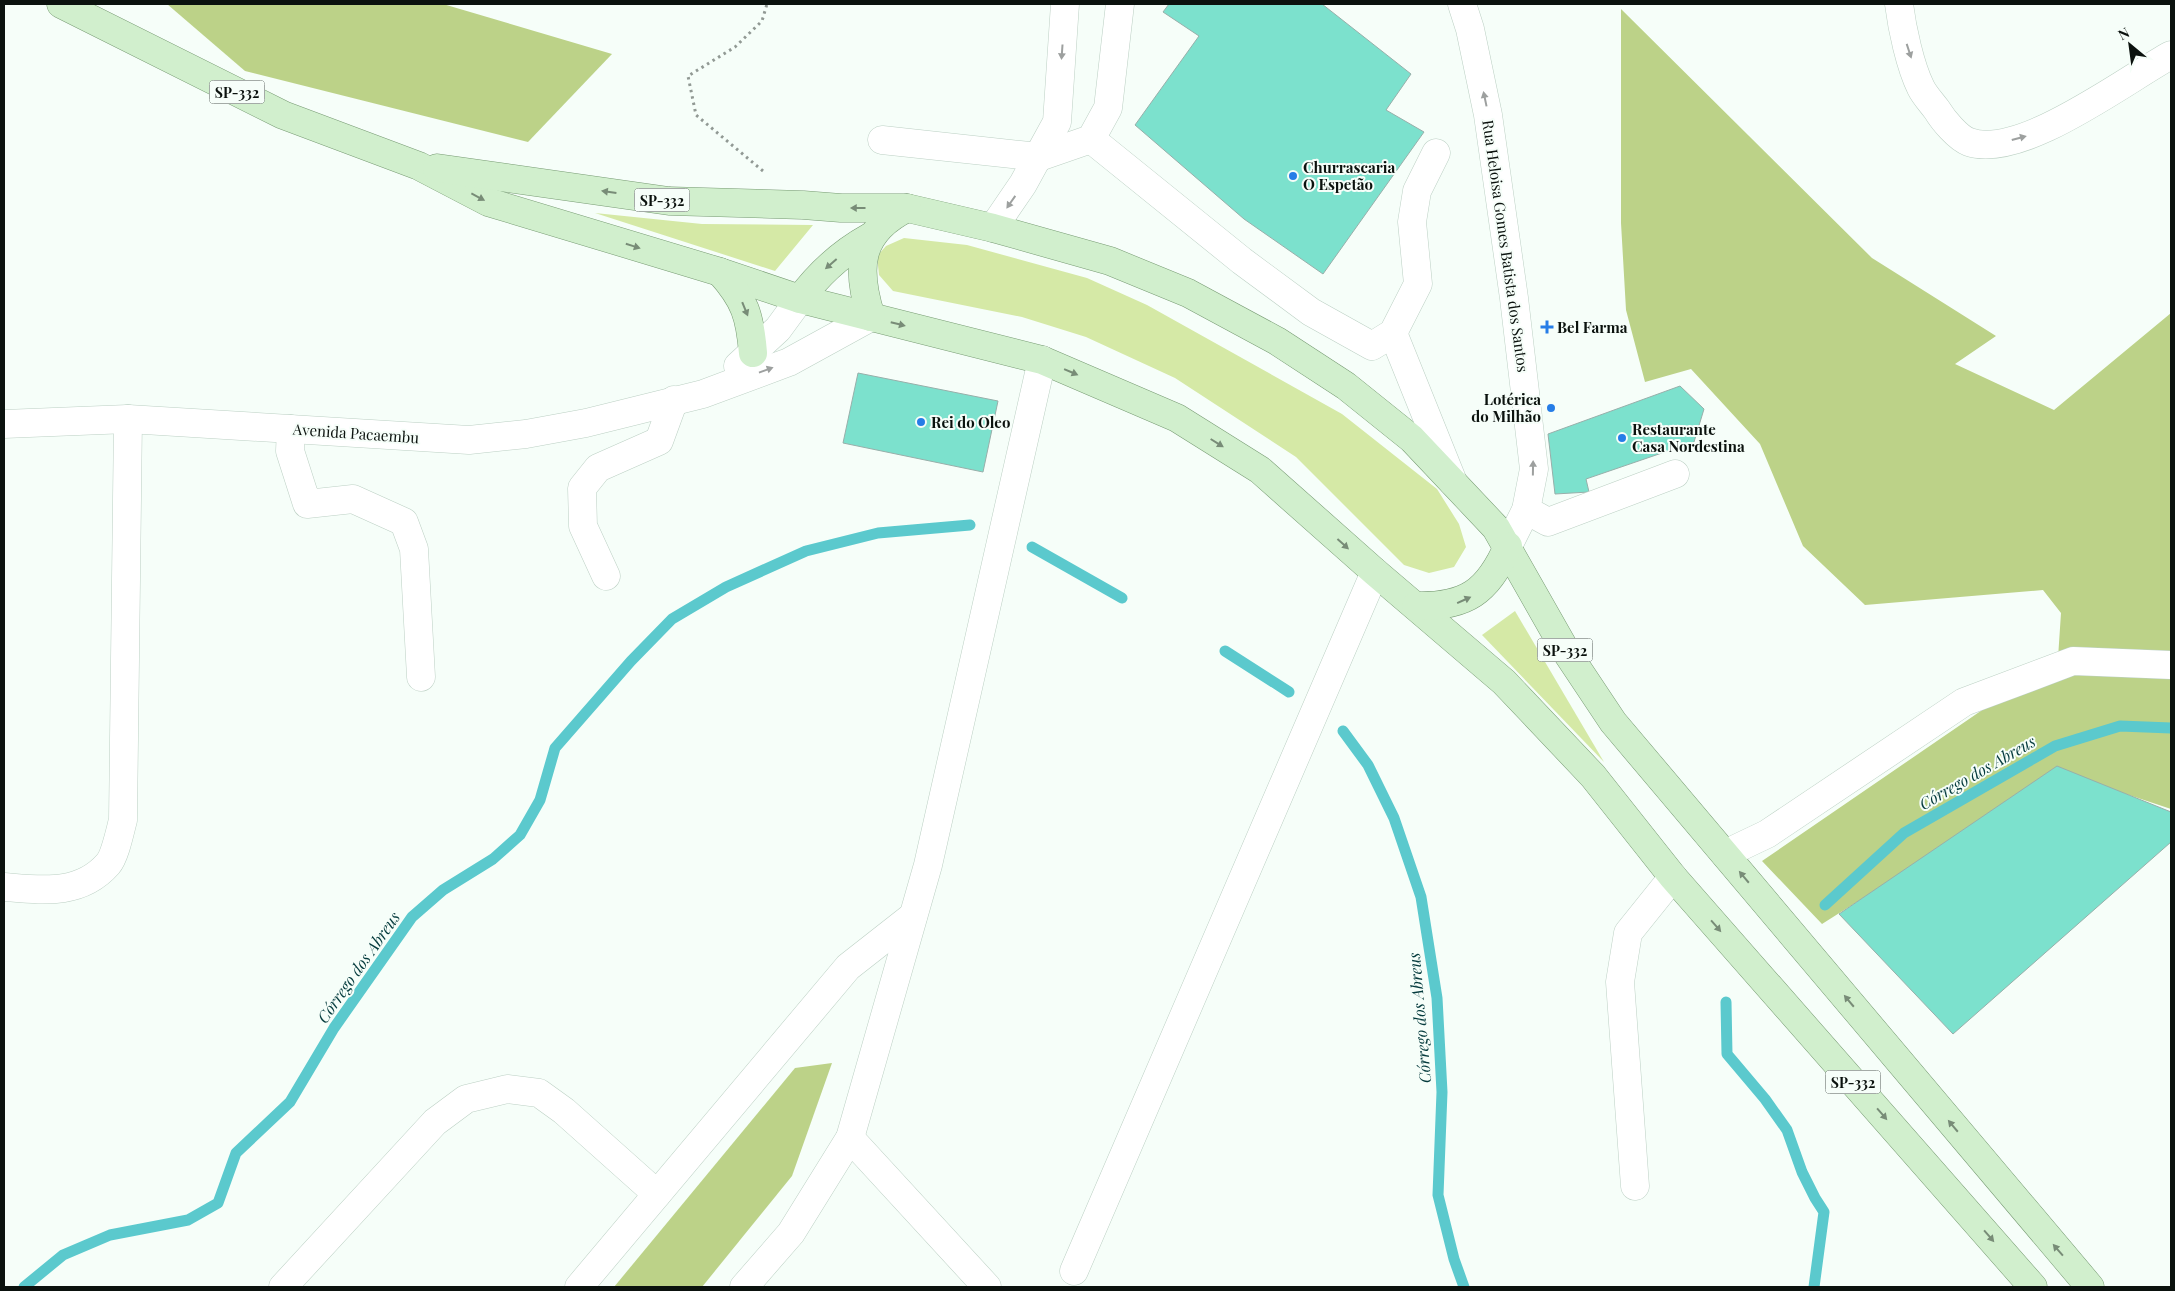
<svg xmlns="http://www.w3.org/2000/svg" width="2175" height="1291" font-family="'Playfair Display',serif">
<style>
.green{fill:#d5e9a6}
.forest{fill:#bcd288}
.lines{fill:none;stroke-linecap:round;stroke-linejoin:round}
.stream{stroke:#5bc9cd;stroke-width:11}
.building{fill:#7ce1cd;stroke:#98afaa}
.minor-casing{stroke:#bcd0c4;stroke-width:29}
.major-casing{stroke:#789b74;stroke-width:29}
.path{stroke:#919994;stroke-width:3;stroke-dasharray:2.5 4;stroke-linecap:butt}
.minor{stroke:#fff;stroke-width:28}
.major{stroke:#d1efcd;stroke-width:28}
.oneway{fill:#9da09f}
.oneway2{fill:#788c77}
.poi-dot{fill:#267de7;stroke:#f6fef9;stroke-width:2}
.labels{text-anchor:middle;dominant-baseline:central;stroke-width:4;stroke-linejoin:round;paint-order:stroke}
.shield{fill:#f6fef9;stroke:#525954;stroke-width:1}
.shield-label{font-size:14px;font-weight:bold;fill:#0b120e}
.poi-label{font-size:15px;font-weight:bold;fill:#0b120e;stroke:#f6fef9;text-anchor:start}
.street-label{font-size:15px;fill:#0b120e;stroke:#f6fef9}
.water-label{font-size:16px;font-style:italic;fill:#053b3d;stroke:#f6fef9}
</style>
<rect width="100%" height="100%" fill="#f6fef9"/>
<g class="green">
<polygon points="595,213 702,224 813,225 775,271"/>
<polygon points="904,238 967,245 1087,278 1147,305 1342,414 1437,489 1459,524 1466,547 1454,567 1429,573 1404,565 1296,457 1175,378 1086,337 1022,317 893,291 879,275 877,256 886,246"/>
<polygon points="1515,611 1604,762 1482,635"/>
</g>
<g class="forest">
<polygon points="167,4 443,4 612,54 528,142 245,71"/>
<polygon points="1621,9 1872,258 1996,336 1955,364 2054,410 2171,313 2171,809 2072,776 2043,784 1822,924 1762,861 2058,658 2061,613 2043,590 1865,605 1803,546 1760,444 1691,369 1645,382 1626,310 1621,223"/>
<polygon points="832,1063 792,1176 702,1287 614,1287 795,1068"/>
</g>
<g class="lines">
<g class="stream">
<polyline points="1032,547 1122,598"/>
<polyline points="1225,651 1289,692"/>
<polyline points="1343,731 1368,765 1394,818 1421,897 1437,998 1442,1092 1438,1195 1454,1259 1464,1287"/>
<polyline points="1825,905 1904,833 2055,746 2120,726 2171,728"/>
<polyline points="1726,1002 1727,1054 1765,1099 1787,1130 1802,1172 1815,1198 1824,1212 1814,1287"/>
<polyline points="24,1287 63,1255 110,1235 188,1220 218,1203 236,1153 290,1102 334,1028 412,917 443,890 493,859 520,835 540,800 555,748 631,661 672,619 726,587 806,551 878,533 970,525"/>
</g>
</g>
<g class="building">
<polygon points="1169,4 1322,4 1411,74 1386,110 1424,132 1323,274 1244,219 1135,125 1199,36 1163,12"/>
<polygon points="858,373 998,401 983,472 843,443"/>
<polygon points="1680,386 1704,409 1694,442 1586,479 1589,492 1555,494 1548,434"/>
<polygon points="2057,766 2171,812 2171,842 1953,1034 1839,914"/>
</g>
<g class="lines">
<defs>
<g id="minor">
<polyline points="1462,4 1470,29 1488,115 1514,298 1534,469 1526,510 1508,546"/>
<path d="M1899,4C1902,28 1910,66 1921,88C1925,96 1932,103 1937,110C1943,120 1958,138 1969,142C2021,160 2125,80 2171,55"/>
<polyline points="1091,139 1242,261 1311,312 1372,346 1393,333 1418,284 1412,222 1417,191 1436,153"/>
<polyline points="882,140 1039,157 1091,139 1108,108 1120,4"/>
<polyline points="993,228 1023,184 1057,122 1065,4"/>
<polyline points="1393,333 1453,482"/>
<polyline points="738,366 778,329 800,299"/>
<polyline points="4,424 128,419 469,440 526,434 586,423 703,394 789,362 871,317"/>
<polyline points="291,429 290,451 307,504 353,499 404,522 414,549 421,677"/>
<polyline points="1526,510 1548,522 1675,474"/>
<polyline points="606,576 583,526 582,488 598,468 659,441 674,400"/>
<polyline points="1725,854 1767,834 1964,702 2073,661 2171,665"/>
<path d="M4,887C41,890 80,896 108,864C115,856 120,831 123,820L128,419"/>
<polyline points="850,1138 987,1287"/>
<polyline points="1635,1186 1620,982 1628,933 1673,877"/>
<polyline points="1074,1271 1375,572"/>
<polyline points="283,1287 435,1122 466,1099 507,1089 539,1093 564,1111 657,1194"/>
<polyline points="579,1287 848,967 913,916"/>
<polyline points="744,1287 791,1233 850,1138 928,865 1042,360"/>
</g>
<g id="major">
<polyline points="61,4 283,115 419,166 488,202 720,272 800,299 1042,360 1177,418 1260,470 1375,572 1504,682 1593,776 1673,877 2033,1287"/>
<polyline points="437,168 669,201 803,205 841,208 907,208 993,228 1110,261 1188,293 1277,341 1346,386 1412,439 1496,528 1567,653 1613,722 2090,1287"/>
<path d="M720,272C745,300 750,316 753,353"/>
<path d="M800,299C820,272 841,253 870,237"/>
<path d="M871,317C856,269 857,233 907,208"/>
<path d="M1416,606C1466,607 1488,592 1508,546"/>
</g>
</defs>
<use href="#minor" class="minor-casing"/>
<use href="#major" class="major-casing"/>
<polyline class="path" points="763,171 696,115 688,76 735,47 762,21 767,4"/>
<use href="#minor" class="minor"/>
<use href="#major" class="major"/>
</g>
<defs><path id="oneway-solid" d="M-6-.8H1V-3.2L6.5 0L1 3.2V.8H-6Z" transform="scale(1.25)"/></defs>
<g class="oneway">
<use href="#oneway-solid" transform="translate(1909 51) rotate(72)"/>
<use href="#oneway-solid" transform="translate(1062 52) rotate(94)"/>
<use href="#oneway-solid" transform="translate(1485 99) rotate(-102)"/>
<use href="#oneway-solid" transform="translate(2019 138) rotate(-15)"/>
<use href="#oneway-solid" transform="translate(1011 202) rotate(125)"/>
<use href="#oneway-solid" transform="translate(766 370) rotate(-20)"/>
<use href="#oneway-solid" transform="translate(1533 468) rotate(-89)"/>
</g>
<g class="oneway2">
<use href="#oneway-solid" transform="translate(609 192) rotate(-172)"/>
<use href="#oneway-solid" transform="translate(478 197) rotate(28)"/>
<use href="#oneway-solid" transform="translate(858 208) rotate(180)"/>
<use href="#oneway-solid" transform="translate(633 246) rotate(17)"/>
<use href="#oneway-solid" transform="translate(831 264) rotate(139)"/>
<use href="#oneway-solid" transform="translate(745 309) rotate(68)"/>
<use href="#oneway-solid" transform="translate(898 324) rotate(14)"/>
<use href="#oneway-solid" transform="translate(1071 372) rotate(23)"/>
<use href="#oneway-solid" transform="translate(1217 443) rotate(32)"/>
<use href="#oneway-solid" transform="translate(1343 544) rotate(42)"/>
<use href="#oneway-solid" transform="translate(1464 600) rotate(-24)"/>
<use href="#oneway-solid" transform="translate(1744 877) rotate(-130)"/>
<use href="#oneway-solid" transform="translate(1716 926) rotate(49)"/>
<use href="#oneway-solid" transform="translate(1849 1001) rotate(-130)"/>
<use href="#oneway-solid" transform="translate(1882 1114) rotate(49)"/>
<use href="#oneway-solid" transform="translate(1953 1126) rotate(-130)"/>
<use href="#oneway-solid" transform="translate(1989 1236) rotate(49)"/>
<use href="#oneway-solid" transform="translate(2058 1250) rotate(-131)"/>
</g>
<g class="poi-dot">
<circle cx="1293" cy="176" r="5"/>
<path d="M1544.5 319.5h5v5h5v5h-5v5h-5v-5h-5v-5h5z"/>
<circle cx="1551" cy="408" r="5"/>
<circle cx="921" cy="422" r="5"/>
<circle cx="1622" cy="438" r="5"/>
</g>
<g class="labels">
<g class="shield">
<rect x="209.5" y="80.5" width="55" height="23" rx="4"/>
<rect x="634.5" y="188.5" width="55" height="23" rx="4"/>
<rect x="1537.5" y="638.5" width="55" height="23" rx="4"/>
<rect x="1825.5" y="1070.5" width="55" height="23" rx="4"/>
</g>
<g class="shield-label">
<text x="237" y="92">SP-332</text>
<text x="662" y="200">SP-332</text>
<text x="1565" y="650">SP-332</text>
<text x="1853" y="1082">SP-332</text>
</g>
<g class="poi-label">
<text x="1303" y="167">Churrascaria<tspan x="1303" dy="17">O Espetão</tspan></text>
<text x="1557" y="327">Bel Farma</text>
<text x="1541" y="399" text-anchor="end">Lotérica<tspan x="1541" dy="17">do Milhão</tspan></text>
<text x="931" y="422">Rei do Oleo</text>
<text x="1632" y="429">Restaurante<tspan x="1632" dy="17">Casa Nordestina</tspan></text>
</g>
<g class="street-label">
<text transform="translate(1506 246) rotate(82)">Rua Heloisa Gomes Batista dos Santos</text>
<text transform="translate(356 433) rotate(4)">Avenida Pacaembu</text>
</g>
<g class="water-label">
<text transform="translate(1977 772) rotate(-30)">Córrego dos Abreus</text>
<text transform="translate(358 967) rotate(-55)">Córrego dos Abreus</text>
<text transform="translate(1419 1018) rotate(-95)">Córrego dos Abreus</text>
</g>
</g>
<rect width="2175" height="1291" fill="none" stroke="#0b120e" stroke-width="10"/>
<g transform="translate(2130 45) rotate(331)" stroke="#f6fef9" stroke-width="4" paint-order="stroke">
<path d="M0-4L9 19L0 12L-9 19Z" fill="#0b120e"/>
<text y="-8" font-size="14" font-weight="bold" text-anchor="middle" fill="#0b120e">N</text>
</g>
</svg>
